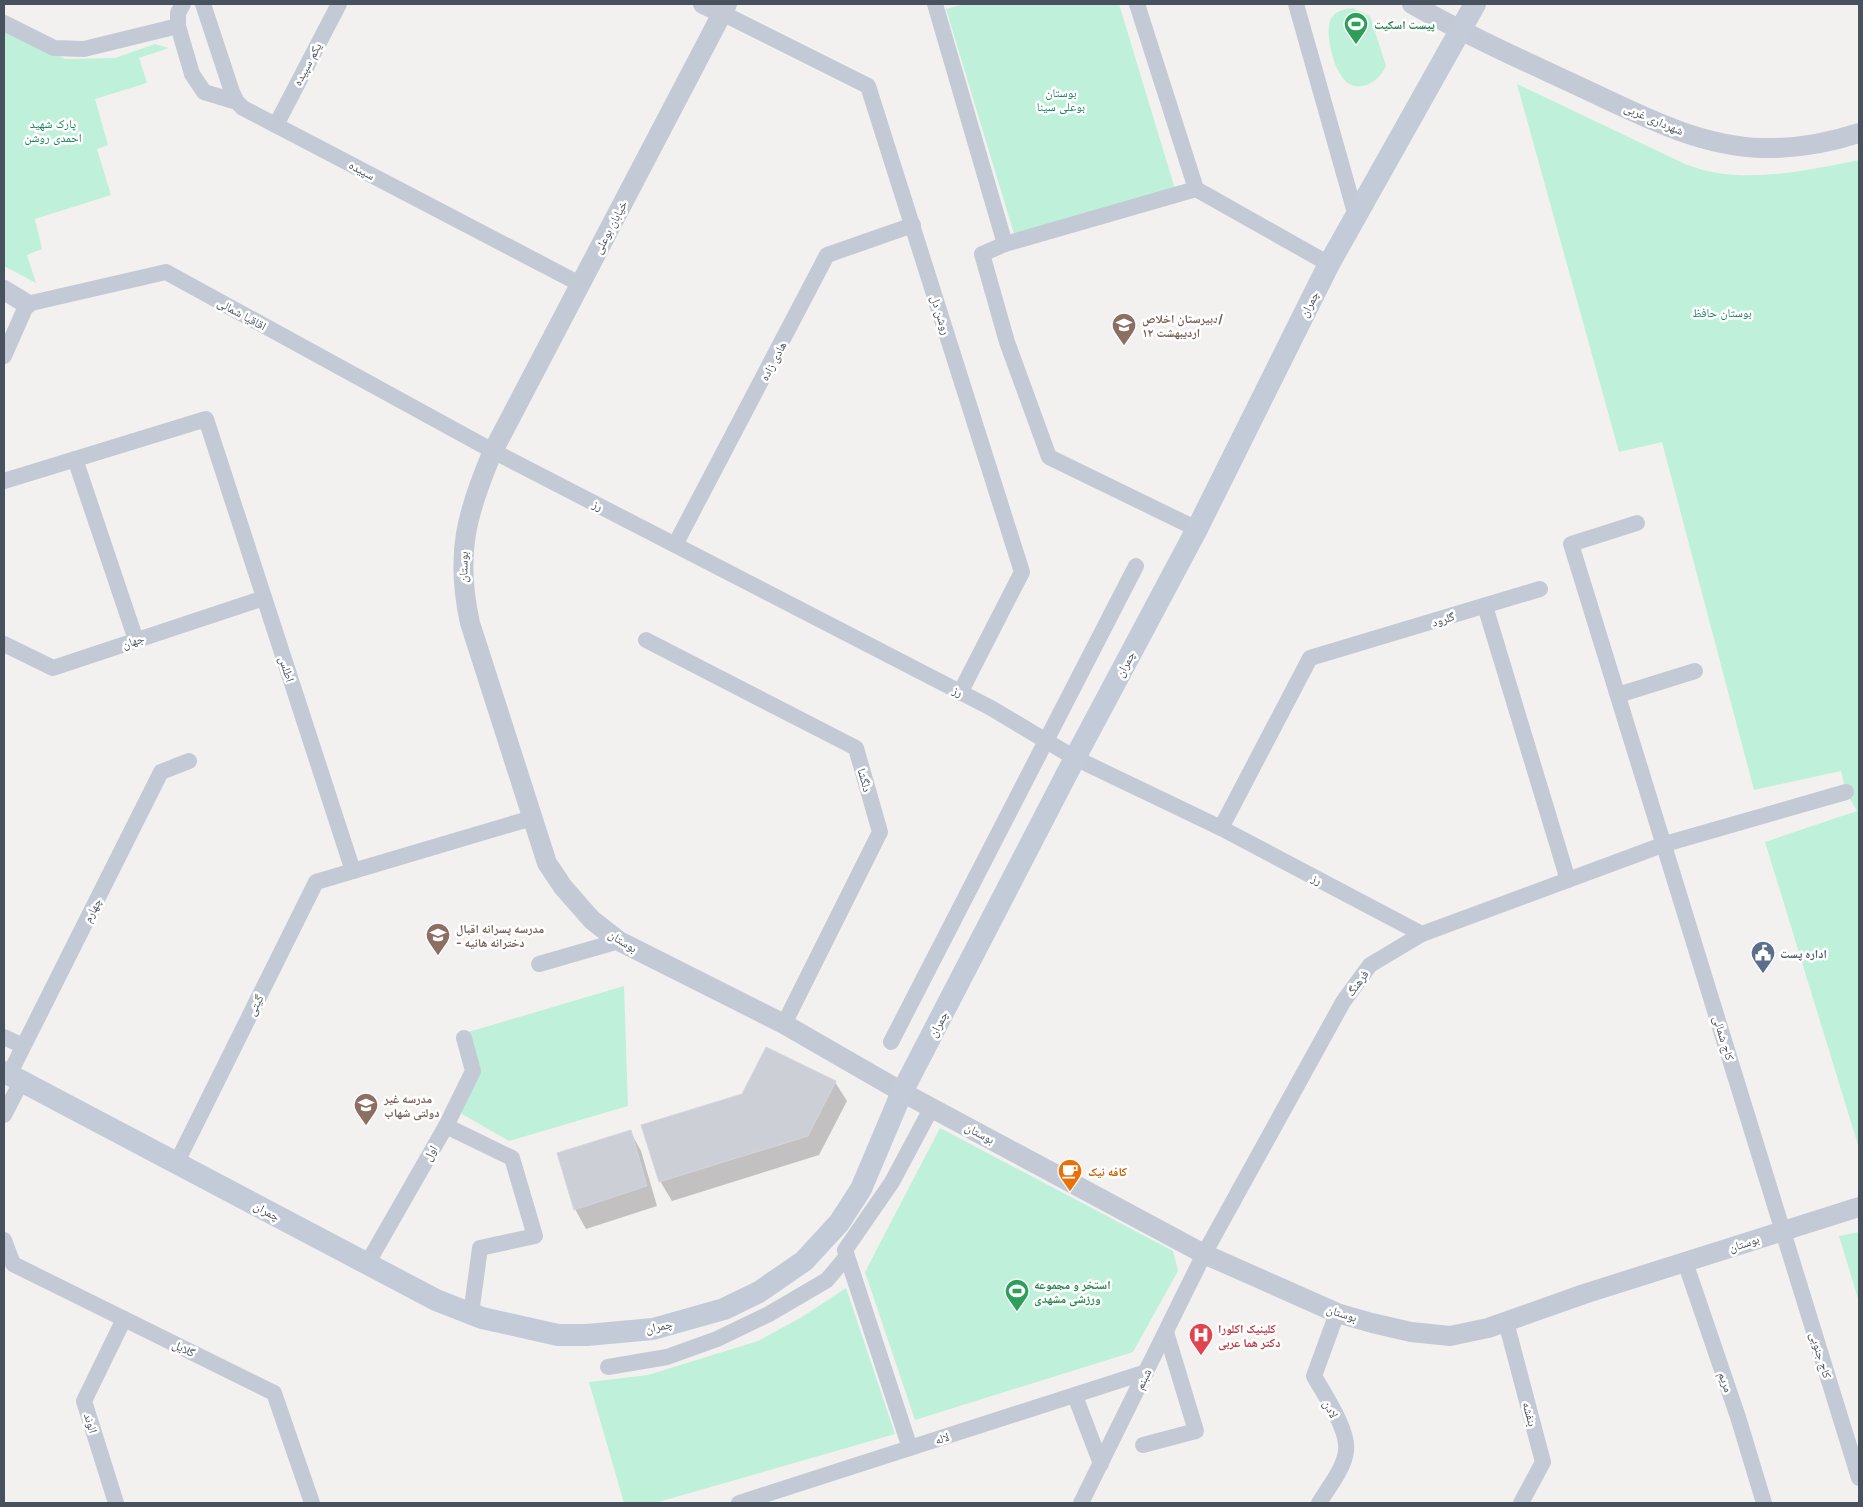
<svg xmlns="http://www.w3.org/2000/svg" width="1863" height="1507" font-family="Inter,'Noto Naskh Arabic',sans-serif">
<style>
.green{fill:#bff0d9}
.shadow{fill:#0003}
.building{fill:#cccfd6;stroke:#d4d6dc}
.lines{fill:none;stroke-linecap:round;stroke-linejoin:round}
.minor{stroke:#c4cad5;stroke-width:16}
.tertiary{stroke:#c4cad5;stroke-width:20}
.secondary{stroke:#c3cbd9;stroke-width:22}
.labels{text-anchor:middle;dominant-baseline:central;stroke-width:5;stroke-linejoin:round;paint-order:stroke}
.leisure-label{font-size:12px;font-weight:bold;fill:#27864d;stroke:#fff;text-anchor:start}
.street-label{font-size:12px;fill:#48515e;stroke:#fff}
.park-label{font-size:12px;fill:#17825c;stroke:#fff}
.education-label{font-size:12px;font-weight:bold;fill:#785e54;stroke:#fff;text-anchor:start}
.service-label{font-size:12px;font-weight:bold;fill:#4e5e75;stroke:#fff;text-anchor:start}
.food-label{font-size:12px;font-weight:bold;fill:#c56008;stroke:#fff;text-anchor:start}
.health-label{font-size:12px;font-weight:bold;fill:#be3a42;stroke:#fff;text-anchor:start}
</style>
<rect width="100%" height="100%" fill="#f3f1f0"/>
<g class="green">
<polygon points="965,4 1119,4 1175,189 1015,237 946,9"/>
<path d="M1353,8L1370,16L1386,66C1377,86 1351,97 1339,72C1332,60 1324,28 1332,17C1337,10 1346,9 1353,8Z"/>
<polygon points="4,29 65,59 115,58 155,44 169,48 139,58 147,83 95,99 108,145 97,149 111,195 35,219 42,249 27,255 36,283 4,266"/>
<path d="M1517,84L1685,164C1739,186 1804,171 1859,160V1148L1765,842L1857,811L1846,792L1841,771L1754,790L1662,442L1619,452Z"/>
<polygon points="624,986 628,1106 509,1141 462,1114 462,1101 477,1071 465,1033"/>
<polygon points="940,1128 1173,1251 1178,1271 1133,1352 915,1420 865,1272"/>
<polygon points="1859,1232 1859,1302 1839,1236"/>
<polygon points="846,1288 895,1434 655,1503 624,1503 589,1382 648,1375 758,1341 802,1317"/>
</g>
<g class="shadow">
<polygon points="835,1082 847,1101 819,1155 672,1201 660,1181"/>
<polygon points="630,1131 641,1151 657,1206 586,1229 575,1209"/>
</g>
<g class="building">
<polygon points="766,1047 836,1081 808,1136 659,1182 641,1125 742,1094"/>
<polygon points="631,1130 647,1186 574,1210 557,1153"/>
</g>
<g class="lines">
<g class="minor">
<polyline points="183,4 178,13 178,26 192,74 204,92 237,102"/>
<polyline points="203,4 232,92 237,102 243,108 580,284"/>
<polyline points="935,4 1005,244"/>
<polyline points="1137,4 1196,189 1329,264"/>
<polyline points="1296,4 1356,216"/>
<polyline points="722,13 868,86 1022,572 960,693"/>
<polyline points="4,23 54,48 84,49 178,26"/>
<polyline points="276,125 339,4"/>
<polyline points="1196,189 1005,244 982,254 1007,342 1049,457 1197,529"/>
<polyline points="4,356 27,304 166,272 493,451 991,708 1075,758 1221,828 1422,934"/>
<polyline points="75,459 136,640"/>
<polyline points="4,481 206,419 353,871"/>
<polyline points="1637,523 1571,544 1859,1478"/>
<polyline points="675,545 827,255 913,225"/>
<polyline points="1485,606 1568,880"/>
<polyline points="646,640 856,748 880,832 784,1024"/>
<polyline points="4,644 53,668 264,598"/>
<polyline points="1618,695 1695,671"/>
<polyline points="1221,828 1310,658 1540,589"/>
<polyline points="539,964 619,941"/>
<polyline points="4,1037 23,1046"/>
<polyline points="891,1042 1136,566"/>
<polyline points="9,1075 161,772 189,761"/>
<polyline points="4,1115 21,1082"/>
<polyline points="446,1126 512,1158 535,1236 480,1248 471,1314"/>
<polyline points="176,1164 316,882 532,818"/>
<polyline points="4,1240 13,1264 274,1393 312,1503"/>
<polyline points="1685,1262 1738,1417 1764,1503"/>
<polyline points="367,1264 446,1126 473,1071 464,1038"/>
<polyline points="1506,1322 1543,1462 1521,1503"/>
<polyline points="608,1367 667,1357 717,1339 769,1314 827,1280 847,1256"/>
<polyline points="1075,1396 1101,1464"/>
<polyline points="1143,1445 1196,1431 1166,1332"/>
<polyline points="910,1448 845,1250 892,1182 932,1107"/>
<polyline points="116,1503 84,1401 124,1319"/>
<polyline points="739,1503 1146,1372"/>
<polyline points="1081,1503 1204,1254 1343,1002 1370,965 1422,934 1665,844 1846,792"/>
<path d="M1319,1503C1328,1488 1344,1469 1346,1451C1349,1430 1324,1394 1314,1376L1337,1313"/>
</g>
<g class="tertiary">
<polyline points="703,4 722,13"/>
<path d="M727,4L493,451C466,514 455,555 470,623L547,863L563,887L592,920L619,941L784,1024L902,1092L1204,1254L1337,1313L1372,1323L1411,1332L1450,1336L1488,1328L1584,1294L1859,1207"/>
<path d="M1412,4C1465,34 1520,59 1576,85C1635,112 1695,146 1762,148C1795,149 1828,143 1859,133"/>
<polyline points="4,290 27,304"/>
</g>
<polyline class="secondary" points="4,1072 436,1300 482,1318 558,1335 587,1335 653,1329 724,1309 759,1292 804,1261 839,1223 861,1189 902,1092 1075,758 1197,529 1329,264 1475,4"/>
</g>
<defs>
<symbol id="stadium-pin" viewBox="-11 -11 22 30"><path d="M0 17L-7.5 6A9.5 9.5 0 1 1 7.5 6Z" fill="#2e9e5b" stroke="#fff"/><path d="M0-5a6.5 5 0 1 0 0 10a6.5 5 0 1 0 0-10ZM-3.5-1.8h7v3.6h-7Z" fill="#fff"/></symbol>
<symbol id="school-pin" viewBox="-11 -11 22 30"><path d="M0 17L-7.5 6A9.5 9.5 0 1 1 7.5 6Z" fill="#8d6e63" stroke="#fff"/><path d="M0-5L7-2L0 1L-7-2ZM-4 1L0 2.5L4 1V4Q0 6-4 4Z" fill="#fff"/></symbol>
<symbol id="civic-pin" viewBox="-11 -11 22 30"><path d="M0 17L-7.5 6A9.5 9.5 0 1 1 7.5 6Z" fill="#5c6f8a" stroke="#fff"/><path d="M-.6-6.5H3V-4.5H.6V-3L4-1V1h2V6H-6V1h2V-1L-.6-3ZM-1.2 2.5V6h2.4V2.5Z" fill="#fff"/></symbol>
<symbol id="cafe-pin" viewBox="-11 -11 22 30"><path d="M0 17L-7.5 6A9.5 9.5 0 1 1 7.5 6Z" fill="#e8710a" stroke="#fff"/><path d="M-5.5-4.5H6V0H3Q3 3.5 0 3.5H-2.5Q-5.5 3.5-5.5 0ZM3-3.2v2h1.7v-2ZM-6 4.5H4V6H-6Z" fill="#fff"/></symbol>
<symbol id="hospital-pin" viewBox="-11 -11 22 30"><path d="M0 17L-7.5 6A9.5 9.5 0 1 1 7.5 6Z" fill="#e0444e" stroke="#fff"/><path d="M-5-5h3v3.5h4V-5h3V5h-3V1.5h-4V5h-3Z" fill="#fff"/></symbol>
</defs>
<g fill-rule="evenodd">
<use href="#stadium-pin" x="1342" y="10" width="28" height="38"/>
<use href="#school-pin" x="1110" y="311" width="28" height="38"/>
<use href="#school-pin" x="424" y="921" width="28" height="38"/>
<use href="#civic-pin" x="1749" y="939" width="28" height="38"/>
<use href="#school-pin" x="352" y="1091" width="28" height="38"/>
<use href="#cafe-pin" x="1056" y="1157" width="28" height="38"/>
<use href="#stadium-pin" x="1003" y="1277" width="28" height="38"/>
<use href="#hospital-pin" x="1187" y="1321" width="28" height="38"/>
</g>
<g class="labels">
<g class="leisure-label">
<text x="1374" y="24">پیست اسکیت</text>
<text x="1034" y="1284">استخر و مجموعه<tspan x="1034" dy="14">ورزشی مشهدی</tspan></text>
</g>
<g class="street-label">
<text transform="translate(307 64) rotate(-62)">یکم سپیده</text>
<text transform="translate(1654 119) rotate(23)">شهرداری غربی</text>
<text transform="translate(362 170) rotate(28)">سپیده</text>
<text transform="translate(610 227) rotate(-62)">خیابان بوعلی</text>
<text transform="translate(1309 304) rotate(-63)">چمران</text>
<text transform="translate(242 314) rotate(29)">اقاقیا شمالی</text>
<text transform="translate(941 315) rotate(73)">روشن دل</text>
<text transform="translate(773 361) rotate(-62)">هادی زاده</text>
<text transform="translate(598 505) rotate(27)">رز</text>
<text transform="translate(463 567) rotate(-89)">بوستان</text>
<text transform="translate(1443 619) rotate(-17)">گلرود</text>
<text transform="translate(133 641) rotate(-18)">جهان</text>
<text transform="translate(1125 664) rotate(-62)">چمران</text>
<text transform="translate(287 669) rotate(72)">اطلس</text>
<text transform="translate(958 691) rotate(27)">رز</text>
<text transform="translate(865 780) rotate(74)">دلگشا</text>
<text transform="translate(1317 879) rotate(28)">رز</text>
<text transform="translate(92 910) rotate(-63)">چهارم</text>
<text transform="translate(623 941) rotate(32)">بوستان</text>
<text transform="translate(1357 983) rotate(-54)">فرهنگ</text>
<text transform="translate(255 1005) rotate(-64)">گیتی</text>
<text transform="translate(938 1024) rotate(-62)">چمران</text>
<text transform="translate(1724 1038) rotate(73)">کاج شمالی</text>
<text transform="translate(980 1133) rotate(28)">بوستان</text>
<text transform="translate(430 1153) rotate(-60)">اول</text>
<text transform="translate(267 1211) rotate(28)">چمران</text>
<text transform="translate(1744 1243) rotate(-18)">بوستان</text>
<text transform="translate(1342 1313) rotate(18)">بوستان</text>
<text transform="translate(659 1326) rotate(-12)">چمران</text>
<text transform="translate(184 1348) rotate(26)">گلایل</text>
<text transform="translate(1821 1355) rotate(73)">کاج جنوبی</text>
<text transform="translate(1143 1379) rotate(-64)">شبنم</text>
<text transform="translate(1726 1382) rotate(71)">مریم</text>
<text transform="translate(1331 1409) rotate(63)">لادن</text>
<text transform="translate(1530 1414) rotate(75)">بنفشه</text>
<text transform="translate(91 1423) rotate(73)">الوند</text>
<text transform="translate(942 1438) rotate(-17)">لاله</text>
</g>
<g class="park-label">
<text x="1061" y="92">بوستان<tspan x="1061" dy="14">بوعلی سینا</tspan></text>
<text x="53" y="123">پارک شهید<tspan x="53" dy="14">احمدی روشن</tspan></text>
<text x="1722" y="312">بوستان حافظ</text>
</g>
<g class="education-label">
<text x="1142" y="318">دبیرستان اخلاص/<tspan x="1142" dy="14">۱۲ اردیبهشت</tspan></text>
<text x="456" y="928">مدرسه پسرانه اقبال<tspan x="456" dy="14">- دخترانه هانیه</tspan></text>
<text x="384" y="1098">مدرسه غیر<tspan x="384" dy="14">دولتی شهاب</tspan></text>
</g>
<g class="service-label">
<text x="1780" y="953">اداره پست</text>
</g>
<g class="food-label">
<text x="1088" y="1171">کافه نیک</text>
</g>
<g class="health-label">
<text x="1218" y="1328">کلینیک اکلورا<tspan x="1218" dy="14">دکتر هما عربی</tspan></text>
</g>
</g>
<rect width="1863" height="1507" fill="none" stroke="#48515e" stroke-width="10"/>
</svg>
